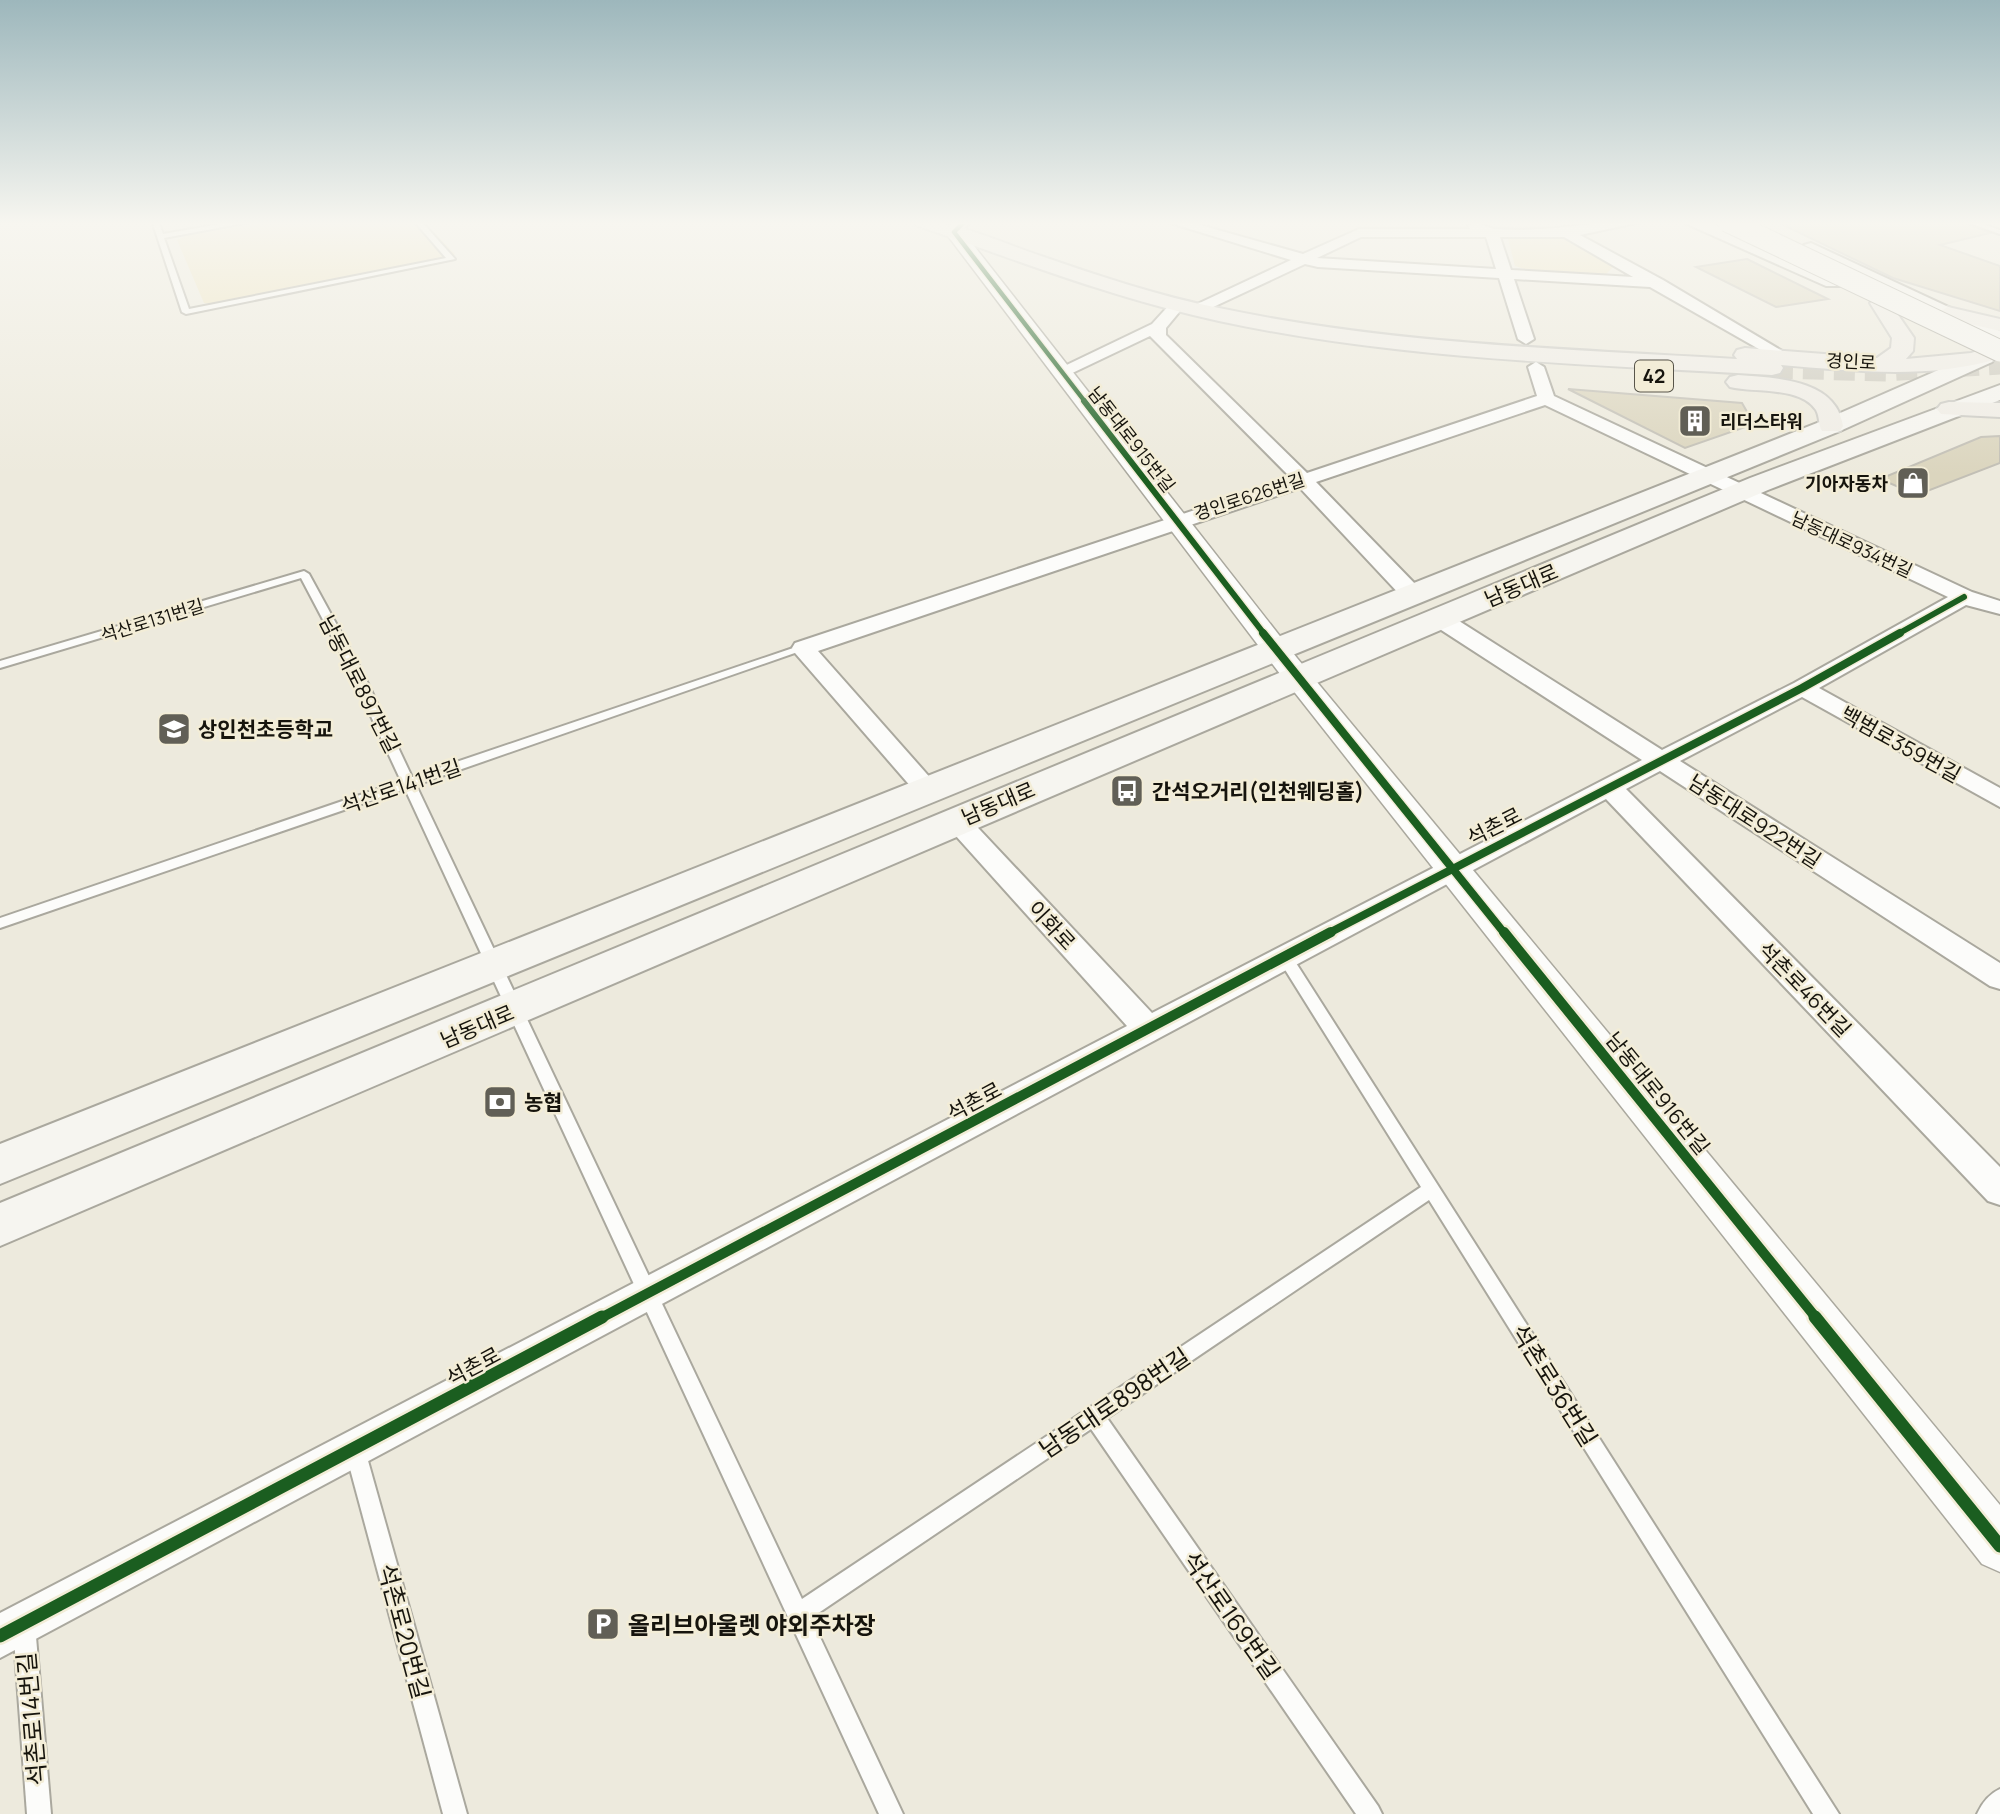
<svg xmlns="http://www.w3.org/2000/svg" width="2000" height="1814" font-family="Manrope,'Noto Sans KR',sans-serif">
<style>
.green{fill:#ede2ba}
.building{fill:#dbd5be;stroke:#c2bfb5;stroke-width:2}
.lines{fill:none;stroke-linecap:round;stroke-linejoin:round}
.primary-tunnel{stroke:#cdcabe;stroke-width:21;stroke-dasharray:21 10;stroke-linecap:butt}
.service-casing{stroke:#aaa89e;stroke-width:4}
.minor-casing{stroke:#aaa89e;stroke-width:4}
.tertiary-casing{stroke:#aaa89e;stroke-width:3}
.secondary-casing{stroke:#aaa89e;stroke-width:4}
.primary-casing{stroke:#cac9c3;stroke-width:4}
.service{fill:#fcfcfa;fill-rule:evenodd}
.minor{fill:#fcfcfa;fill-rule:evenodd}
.tertiary{fill:#fcfcfa;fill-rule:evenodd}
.secondary{fill:#f6f5f0;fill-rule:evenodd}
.primary{fill:#f0ede6;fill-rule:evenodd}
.secondary-bridge-casing{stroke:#aaa89e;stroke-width:23;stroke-linecap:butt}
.secondary-bridge{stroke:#f6f5f0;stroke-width:21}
.cycleway-far4-casing{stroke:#f3edd7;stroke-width:7}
.cycleway-far3-casing{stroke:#f3edd7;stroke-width:9}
.cycleway-far2-casing{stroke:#f3edd7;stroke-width:11}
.cycleway-far1-casing{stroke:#f3edd7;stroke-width:15}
.cycleway-casing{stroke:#f3edd7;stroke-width:18}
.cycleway-far4{stroke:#1b5e20;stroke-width:4.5}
.cycleway-far3{stroke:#1b5e20;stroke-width:6}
.cycleway-far2{stroke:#1b5e20;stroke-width:8}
.cycleway-far1{stroke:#1b5e20;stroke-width:10}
.cycleway{stroke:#1b5e20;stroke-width:13}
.labels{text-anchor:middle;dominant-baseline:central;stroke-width:5;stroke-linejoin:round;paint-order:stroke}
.far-street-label{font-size:18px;fill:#16140d;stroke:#f3edd7}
.far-poi-label{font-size:18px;font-weight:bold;fill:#16140d;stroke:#f3edd7;text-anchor:start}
.shield{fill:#f3edd7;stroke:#58554a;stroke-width:2}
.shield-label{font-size:19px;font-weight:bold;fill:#16140d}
.street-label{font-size:21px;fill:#16140d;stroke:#f3edd7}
.poi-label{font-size:21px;font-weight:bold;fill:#16140d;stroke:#f3edd7;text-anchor:start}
.near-street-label{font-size:24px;fill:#16140d;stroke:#f3edd7}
.near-poi-label{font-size:24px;font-weight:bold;fill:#16140d;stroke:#f3edd7;text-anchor:start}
</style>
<rect width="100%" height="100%" fill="#edeadd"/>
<g class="green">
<polygon points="277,221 423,221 455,254 447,260 218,305 204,303 177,240 187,235"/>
<polygon points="1508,239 1564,239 1614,266 1606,274 1531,271 1515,266"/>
</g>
<g class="building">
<polygon points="1775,221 1961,221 1990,233 1940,245 2000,266 2000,311 1893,278"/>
<polygon points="1747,259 1828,299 1776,307 1696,267"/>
<polygon points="1568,389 1742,403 1754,424 1685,448"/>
<polygon points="2000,436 2000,463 1917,495 1880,479 1981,437"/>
</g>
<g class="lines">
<polyline class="primary-tunnel" points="1772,368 1886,371 2000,364"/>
<defs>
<g id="service">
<polygon points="152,221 158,221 163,234 238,221 255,221 164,238 189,309 446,258 414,221 421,221 455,259 186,314 182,312"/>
<polygon points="1963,221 1974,221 2000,230 2000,234"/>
<polygon points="304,571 309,574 362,671 412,777 799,646 807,646 809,648 416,785 802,1599 1421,1187 1279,960 1277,956 1279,952 1289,952 1839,1814 1813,1814 1429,1200 1107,1418 1378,1806 1382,1814 1356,1814 1091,1429 811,1618 903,1814 879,1814 405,789 0,928 0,918 401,781 350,671 301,578 0,668 0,661"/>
<polygon points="355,1440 362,1443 365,1450 467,1814 443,1814 345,1450 348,1443"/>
<polygon points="24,1614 32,1617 35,1625 51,1814 27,1814 13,1625 16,1617"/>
<path d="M2000,1789V1814H1977C1982,1803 1989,1794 2000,1789Z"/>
</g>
<g id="minor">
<polygon points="957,221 971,221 959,235 949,235 947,232"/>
<path d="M1164,221H1186L1303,254L1359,229H1470L1468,226L1475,222C1482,224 1488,228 1495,229C1547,233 1594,221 1645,221L1580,235L1663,280L1794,358L1786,363L1780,361L1650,287L1514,279L1534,339L1526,344L1518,339L1499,278L1318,267L1305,264L1196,315L1191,313V307L1291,260ZM1361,237H1486L1496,269L1317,258ZM1500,237H1564L1633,277L1511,270Z"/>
<polygon points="1177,300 1185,305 1166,328 1166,335 1307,473 1537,396 1528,367 1536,362 1544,367 1554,396 1972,592 2000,601 2000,614 1966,605 1819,688 2000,788 2000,807 1802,697 1680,761 2000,963 2000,989 1990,986 1660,771 1626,789 2000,1167 2000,1205 1988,1201 1606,799 0,1658 0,1613 1127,1026 947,826 943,820 947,814 956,811 965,814 1152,1013 1642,760 1432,624 1429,619 1432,614 1448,614 1662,750 1794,683 1948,597 1545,405 1316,482 1419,588 1422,593 1419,598 1403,598 1300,488 818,651 941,790 937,796 919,796 795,653 792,648 795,643 1291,478 1150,336 1066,376 1060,377 1052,372 1152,324 1172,302"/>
</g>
<polygon id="tertiary" points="954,227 960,228 1297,658 2000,1505 2000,1572 1982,1564 1277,670 948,236 945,232"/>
<g id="secondary">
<polygon points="1680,221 1706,221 1840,278 1843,282 1840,286 1826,286"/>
<polygon points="1811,243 2000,331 2000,346 1804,253 1801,249 1804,245"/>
<polygon points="1984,350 1995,357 1992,362 1840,431 0,1184 0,1144 1822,421"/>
<polygon points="2000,385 2000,400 1768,490 0,1246 0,1203 1750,478"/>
</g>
<g id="primary">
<path d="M914,221C958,221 999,242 1041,256C1099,276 1158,296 1219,308C1389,344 1564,349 1737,359L1734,355L1737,350L1745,348L1877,358L1891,348L1892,338L1870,303L1880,297L1887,299L1914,338L1913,351L1906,359L1971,353L2000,344V358C1929,380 1854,371 1781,365L1783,368L1780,373L1772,375C1587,364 1401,360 1219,321C1115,299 1016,260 916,225Z"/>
<polygon points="1948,307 2000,319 2000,331 1941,317 1937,313"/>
<path d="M1738,375C1776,378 1836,379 1843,426L1840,431H1822C1818,424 1820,417 1816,410C1800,386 1754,393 1730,387L1726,382L1730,377Z"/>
<polygon points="1949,402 2000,403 2000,417 1941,414 1937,409 1941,404"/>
</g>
</defs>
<use href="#service" class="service-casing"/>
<use href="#minor" class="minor-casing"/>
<use href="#tertiary" class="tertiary-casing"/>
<use href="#secondary" class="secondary-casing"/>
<use href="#primary" class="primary-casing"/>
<use href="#service" class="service"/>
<use href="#minor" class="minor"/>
<use href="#tertiary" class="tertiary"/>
<use href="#secondary" class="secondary"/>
<use href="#primary" class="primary"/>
<defs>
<polyline id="secondary-bridge" points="1727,221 2000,351"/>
</defs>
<use href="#secondary-bridge" class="secondary-bridge-casing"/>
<use href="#secondary-bridge" class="secondary-bridge"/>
<defs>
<polyline id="cycleway-far4" points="965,221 954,232 1086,403"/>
<g id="cycleway-far3">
<polyline points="1084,401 1265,635"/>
<polyline points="1896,635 1964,597"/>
</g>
<g id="cycleway-far2">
<polyline points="1263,633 1505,934"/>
<polyline points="1327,934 1802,688 1900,633"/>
</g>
<g id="cycleway-far1">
<polyline points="1504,932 1817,1319"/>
<polyline points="599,1319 1331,932"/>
</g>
<g id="cycleway">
<polyline points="1815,1317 2000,1546"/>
<polyline points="0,1636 602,1317"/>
</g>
</defs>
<use href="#cycleway-far4" class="cycleway-far4-casing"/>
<use href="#cycleway-far3" class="cycleway-far3-casing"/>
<use href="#cycleway-far2" class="cycleway-far2-casing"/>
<use href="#cycleway-far1" class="cycleway-far1-casing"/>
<use href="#cycleway" class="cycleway-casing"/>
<use href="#cycleway-far4" class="cycleway-far4"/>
<use href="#cycleway-far3" class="cycleway-far3"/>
<use href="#cycleway-far2" class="cycleway-far2"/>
<use href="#cycleway-far1" class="cycleway-far1"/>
<use href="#cycleway" class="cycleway"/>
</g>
<linearGradient id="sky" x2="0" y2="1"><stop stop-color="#9db7bc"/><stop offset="0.47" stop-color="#f7f6f0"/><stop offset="1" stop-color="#f7f6f0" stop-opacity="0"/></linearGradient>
<rect width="2000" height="475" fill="url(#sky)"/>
<defs>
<symbol id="building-square" viewBox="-11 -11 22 22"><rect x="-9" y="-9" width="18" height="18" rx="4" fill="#615f56" stroke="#f3edd7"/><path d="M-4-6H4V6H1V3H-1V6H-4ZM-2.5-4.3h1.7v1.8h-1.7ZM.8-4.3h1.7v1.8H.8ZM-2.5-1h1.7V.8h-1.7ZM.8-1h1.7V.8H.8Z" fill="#fff"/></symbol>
<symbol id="shop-square" viewBox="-11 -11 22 22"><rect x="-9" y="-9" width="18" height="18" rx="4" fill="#615f56" stroke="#f3edd7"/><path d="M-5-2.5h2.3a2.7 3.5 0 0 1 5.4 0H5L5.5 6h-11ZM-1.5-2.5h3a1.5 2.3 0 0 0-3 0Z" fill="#fff"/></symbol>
<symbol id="school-square" viewBox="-11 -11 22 22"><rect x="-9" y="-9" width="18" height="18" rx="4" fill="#615f56" stroke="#f3edd7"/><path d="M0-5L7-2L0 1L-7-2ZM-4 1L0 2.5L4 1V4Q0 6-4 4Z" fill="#fff"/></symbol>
<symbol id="bus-square" viewBox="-11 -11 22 22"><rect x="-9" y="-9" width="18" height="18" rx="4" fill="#615f56" stroke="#f3edd7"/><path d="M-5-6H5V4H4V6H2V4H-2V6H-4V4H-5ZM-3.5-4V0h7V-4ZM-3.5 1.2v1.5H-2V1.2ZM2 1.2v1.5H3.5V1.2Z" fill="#fff"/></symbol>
<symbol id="bank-square" viewBox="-11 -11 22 22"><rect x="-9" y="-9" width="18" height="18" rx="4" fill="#615f56" stroke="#f3edd7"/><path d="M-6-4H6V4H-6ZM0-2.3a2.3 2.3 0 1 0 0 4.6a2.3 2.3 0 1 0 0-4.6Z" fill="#fff"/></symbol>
<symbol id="parking-square" viewBox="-11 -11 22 22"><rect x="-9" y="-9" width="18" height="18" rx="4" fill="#615f56" stroke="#f3edd7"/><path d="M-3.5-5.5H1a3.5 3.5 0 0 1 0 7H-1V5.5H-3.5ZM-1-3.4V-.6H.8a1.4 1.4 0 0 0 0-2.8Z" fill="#fff"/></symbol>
</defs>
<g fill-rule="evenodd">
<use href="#building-square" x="1676" y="402" width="38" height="38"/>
<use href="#shop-square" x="1894" y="464" width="38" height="38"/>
<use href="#school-square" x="155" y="710" width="38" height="38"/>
<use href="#bus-square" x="1108" y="772" width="38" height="38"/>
<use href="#bank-square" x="481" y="1083" width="38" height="38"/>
<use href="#parking-square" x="584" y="1605" width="38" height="38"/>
</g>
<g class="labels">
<g class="far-street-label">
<text transform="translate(1851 361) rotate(3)">경인로</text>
<text transform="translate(1132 439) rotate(52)">남동대로915번길</text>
<text transform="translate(1249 496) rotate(-18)">경인로626번길</text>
<text transform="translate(1852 544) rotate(25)">남동대로934번길</text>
<text transform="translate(152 620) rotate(-17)">석산로131번길</text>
</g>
<g class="far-poi-label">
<text x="1720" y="421">리더스타워</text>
<text x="1888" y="483" text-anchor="end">기아자동차</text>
</g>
<rect class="shield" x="1635" y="360.5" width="38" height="31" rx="5"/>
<g class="shield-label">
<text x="1654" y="376">42</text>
</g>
<g class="street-label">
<text transform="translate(1521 585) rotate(-23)">남동대로</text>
<text transform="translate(360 684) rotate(63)">남동대로897번길</text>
<text transform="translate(1901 744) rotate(29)">백범로359번길</text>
<text transform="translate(401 786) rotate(-19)">석산로141번길</text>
<text transform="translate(998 803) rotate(-23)">남동대로</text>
<text transform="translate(1755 821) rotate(33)">남동대로922번길</text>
<text transform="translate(1494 826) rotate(-27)">석촌로</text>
<text transform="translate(1052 925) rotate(47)">이화로</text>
<text transform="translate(1805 989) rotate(46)">석촌로46번길</text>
<text transform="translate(477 1026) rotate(-23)">남동대로</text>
<text transform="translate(1658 1093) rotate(51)">남동대로916번길</text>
<text transform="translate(974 1101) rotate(-28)">석촌로</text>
<text transform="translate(473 1366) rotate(-28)">석촌로</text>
</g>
<g class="poi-label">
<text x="198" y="729">상인천초등학교</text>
<text x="1152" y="791">간석오거리(인천웨딩홀)</text>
<text x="524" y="1102">농협</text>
</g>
<g class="near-street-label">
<text transform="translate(1555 1385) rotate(58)">석촌로36번길</text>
<text transform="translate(1114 1402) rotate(-34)">남동대로898번길</text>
<text transform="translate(1232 1615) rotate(55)">석산로169번길</text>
<text transform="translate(405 1631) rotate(75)">석촌로20번길</text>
<text transform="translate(31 1719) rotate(-95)">석촌로14번길</text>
</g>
<g class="near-poi-label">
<text x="628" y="1624">올리브아울렛 야외주차장</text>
</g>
</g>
</svg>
